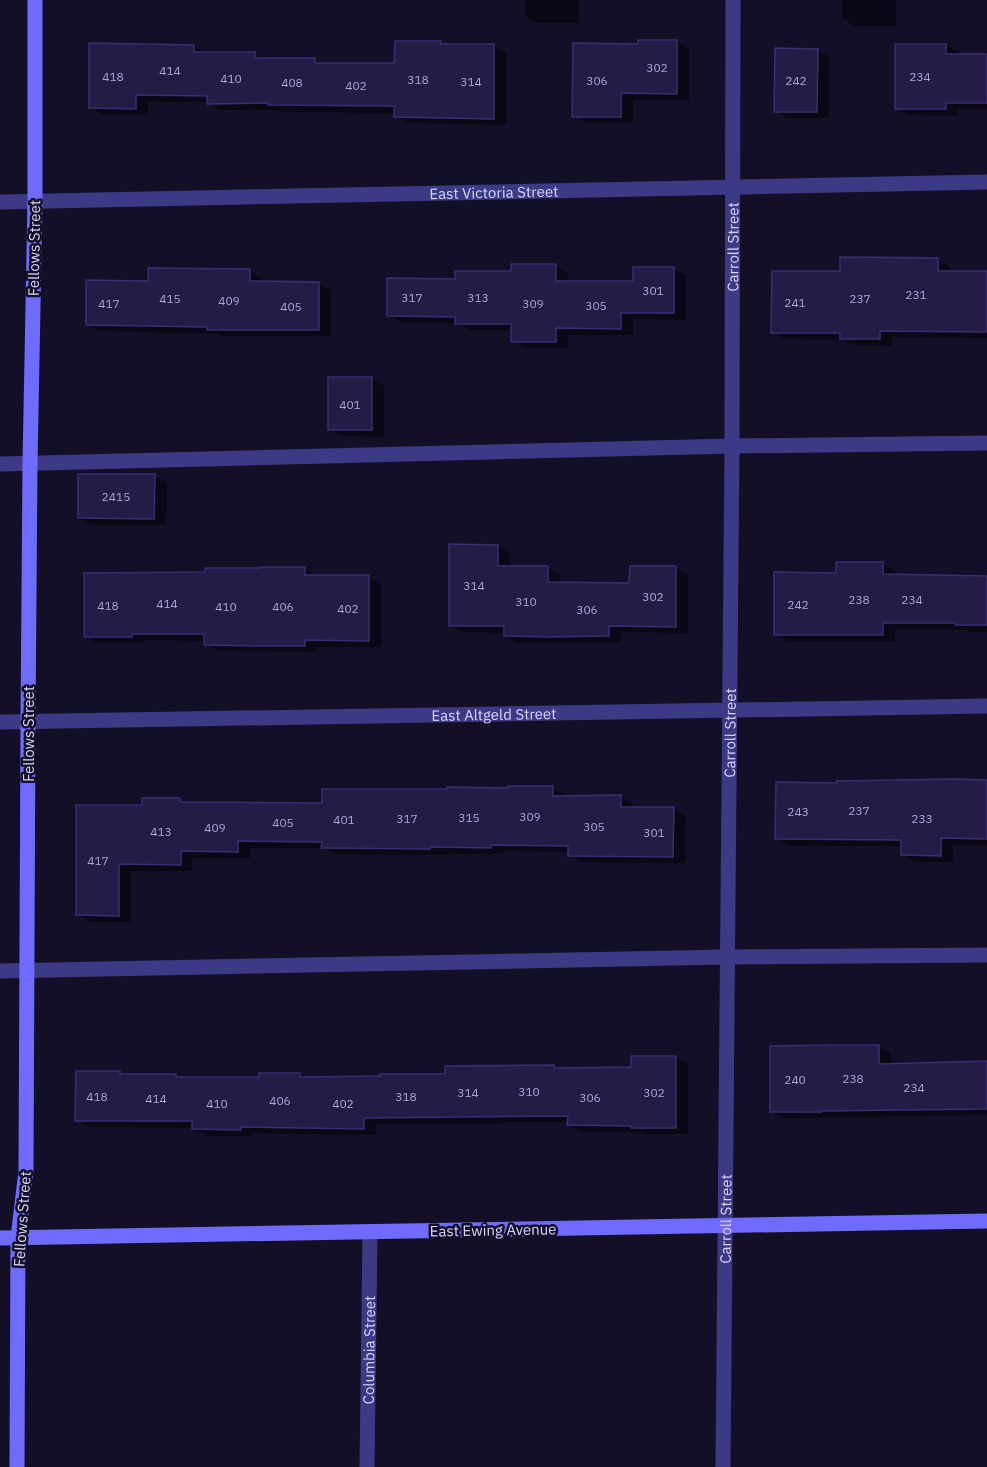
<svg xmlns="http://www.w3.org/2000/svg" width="987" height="1467" font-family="'IBM Plex Sans',sans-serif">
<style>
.shadow{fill:#0007}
.building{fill:#241b47;stroke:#3b2d73;stroke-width:1.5}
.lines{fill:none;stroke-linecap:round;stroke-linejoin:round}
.lane{stroke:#3d3a85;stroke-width:15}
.street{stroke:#3d3a85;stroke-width:15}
.secondary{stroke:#6f6bff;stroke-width:15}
.labels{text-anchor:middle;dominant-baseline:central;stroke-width:5;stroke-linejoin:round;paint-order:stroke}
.number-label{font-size:12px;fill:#aca6d1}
.street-label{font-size:15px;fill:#d9d4ff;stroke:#130f26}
</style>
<rect width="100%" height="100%" fill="#130f26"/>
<g class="shadow">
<polygon points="525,0 579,0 579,23 537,23 525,16"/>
<polygon points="842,0 896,0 896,26 854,26 842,18"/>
<polygon points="677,41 689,49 689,100 633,100 633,123 586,123 574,116 639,45"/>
<polygon points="396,42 441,42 446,45 494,46 506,53 506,125 408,123 396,116 396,113 282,112 279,110 221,110 209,102 148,102 148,115 103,115 91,108 91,45 194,46 206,53 255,54 265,59 314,60 323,64 396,65"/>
<polygon points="946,45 958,52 958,55 987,55 987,109 958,109 958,116 909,115 896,108"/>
<polygon points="817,50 830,57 829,118 788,118 776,111"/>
<polygon points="938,260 950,267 950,272 987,273 987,338 892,337 892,346 854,345 844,340 785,339 773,332 842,273"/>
<polygon points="556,266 568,273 568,282 634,283 673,269 686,276 686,320 633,319 633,335 568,335 568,348 525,348 512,341 512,330 469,330 457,323 401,322 388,315 457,280"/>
<polygon points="250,271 262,278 262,283 318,283 331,290 331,336 221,336 217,334 100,331 87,324 150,282"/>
<polygon points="372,379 384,386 384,437 342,436 329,429"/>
<polygon points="154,476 167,483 166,525 92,525 79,518"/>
<polygon points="451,546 498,546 510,553 510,568 548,568 560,575 560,584 631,584 676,568 688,575 688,633 621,632 621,642 517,643 505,636 505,633 463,632 450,625"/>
<polygon points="882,564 895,571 895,576 987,577 987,632 969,632 966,630 895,629 895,641 787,641 775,634 837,574"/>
<polygon points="305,569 317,576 369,577 381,584 381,647 317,647 316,652 218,651 206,644 206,641 144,640 144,643 97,643 85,636 206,573"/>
<polygon points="987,781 987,845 953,845 953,862 915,862 903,855 903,846 789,846 777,838"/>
<polygon points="552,788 565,795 565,797 621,797 633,804 633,809 673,809 686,816 685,863 582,862 569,855 569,852 503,851 503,854 442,854 442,855 335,854 324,848 250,848 250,858 192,858 192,871 131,871 131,922 90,922 77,914 143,807 143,800 180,800 187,804 323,804"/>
<polygon points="879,1047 891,1054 891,1065 987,1063 987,1115 784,1118 771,1111"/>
<polygon points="675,1057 688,1064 688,1134 645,1134 642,1132 581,1132 569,1125 569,1122 503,1122 503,1124 376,1124 376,1135 253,1133 253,1136 206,1136 193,1128 89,1127 77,1120 119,1073 124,1076 176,1076 180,1078 260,1079 300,1074 308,1079 447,1076 554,1067 558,1069 633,1069"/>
</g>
<g class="building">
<polygon points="638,40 677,40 677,94 621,93 621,117 572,117 573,43 638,44"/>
<polygon points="395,41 441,41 441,44 494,44 494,119 394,117 394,106 268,105 268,103 207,104 207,96 136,95 136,109 89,108 89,43 194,45 194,52 255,52 255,58 315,58 315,63 394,63"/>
<polygon points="895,44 946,44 946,54 987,54 987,103 946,103 946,109 895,109"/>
<polygon points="775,48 818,49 817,112 774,112"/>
<polygon points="840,257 938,258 938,271 987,271 987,332 880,331 880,339 840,339 840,333 771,333 772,271 840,271"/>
<polygon points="511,264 556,264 556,281 633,281 633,267 674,267 674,313 621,313 621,329 556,328 556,342 511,342 511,324 455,324 455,317 387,316 387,278 455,279 455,271 511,271"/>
<polygon points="148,268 250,269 250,281 319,282 319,330 207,330 207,327 86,325 86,280 148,281"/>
<rect x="328" y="377" width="44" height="53"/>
<polygon points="78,474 155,474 154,519 78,518"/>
<polygon points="449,544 498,545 498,566 548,566 548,582 629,583 630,566 676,566 676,627 609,626 609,636 548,637 504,636 504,626 449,626"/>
<polygon points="836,562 883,562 883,574 987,576 987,625 955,625 955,623 883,623 883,635 774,635 774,572 836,573"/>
<polygon points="261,567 305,567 305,575 369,575 369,641 305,640 305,646 261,646 204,645 204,634 132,634 132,637 84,637 84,573 205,572 205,568 261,568"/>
<polygon points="955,779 987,780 987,839 941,838 941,856 901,855 901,840 775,839 776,782 837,783 837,781"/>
<polygon points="508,786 553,786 553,796 621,795 621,807 674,807 673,857 568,856 568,846 491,845 491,848 430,847 430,849 321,848 322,842 238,841 238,852 181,851 181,865 119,864 119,916 76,915 76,805 142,805 142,798 180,798 180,802 322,803 322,789 447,789 447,787 508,788"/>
<polygon points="828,1045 879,1045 879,1064 987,1061 987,1109 821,1111 821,1112 770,1112 770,1046"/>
<polygon points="631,1056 676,1056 676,1128 631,1128 631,1126 567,1125 568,1116 364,1118 364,1129 241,1127 241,1130 192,1129 192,1121 75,1121 76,1071 120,1071 120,1074 176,1074 176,1077 259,1077 259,1073 300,1073 300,1077 380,1076 380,1074 445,1074 445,1066 554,1065 554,1068 631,1067"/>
</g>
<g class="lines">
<g class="lane">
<polyline points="0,464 732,446 987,443"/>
<polyline points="0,971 726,957 987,955"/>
<path id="s1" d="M367,1467L370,1232"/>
</g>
<g class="street">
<path id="s2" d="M0,202L987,182"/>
<path id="s3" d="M0,722L987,706"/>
<path id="s4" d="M723,1467L732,446L733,0"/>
</g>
<g class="secondary">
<polyline points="0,1238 987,1221"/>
<polyline points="17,1467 18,1238 26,1171 28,722 30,464 35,201 35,0"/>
</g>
</g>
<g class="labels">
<g class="number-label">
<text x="657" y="67">302</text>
<text x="170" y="70">414</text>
<text x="113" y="76">418</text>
<text x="920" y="76">234</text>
<text x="231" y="78">410</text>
<text x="418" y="79">318</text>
<text x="597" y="80">306</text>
<text x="796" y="80">242</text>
<text x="471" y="81">314</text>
<text x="292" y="82">408</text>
<text x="356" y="85">402</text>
<text x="653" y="290">301</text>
<text x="916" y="294">231</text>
<text x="412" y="297">317</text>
<text x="478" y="297">313</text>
<text x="170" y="298">415</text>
<text x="860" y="298">237</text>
<text x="229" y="300">409</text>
<text x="795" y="302">241</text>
<text x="109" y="303">417</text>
<text x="533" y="303">309</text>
<text x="596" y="305">305</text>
<text x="291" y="306">405</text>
<text x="350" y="404">401</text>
<text x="116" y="496">2415</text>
<text x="474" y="585">314</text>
<text x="653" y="596">302</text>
<text x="859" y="599">238</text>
<text x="912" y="599">234</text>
<text x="526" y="601">310</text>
<text x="167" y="603">414</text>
<text x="798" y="604">242</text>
<text x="108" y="605">418</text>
<text x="226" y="606">410</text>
<text x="283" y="606">406</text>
<text x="348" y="608">402</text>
<text x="587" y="609">306</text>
<text x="859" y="810">237</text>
<text x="798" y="811">243</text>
<text x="530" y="816">309</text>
<text x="469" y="817">315</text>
<text x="407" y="818">317</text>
<text x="922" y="818">233</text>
<text x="344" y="819">401</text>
<text x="283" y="822">405</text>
<text x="594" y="826">305</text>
<text x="215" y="827">409</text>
<text x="161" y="831">413</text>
<text x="654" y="832">301</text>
<text x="98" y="860">417</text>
<text x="853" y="1078">238</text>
<text x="795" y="1079">240</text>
<text x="914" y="1087">234</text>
<text x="529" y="1091">310</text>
<text x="468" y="1092">314</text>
<text x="654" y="1092">302</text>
<text x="97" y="1096">418</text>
<text x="406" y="1096">318</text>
<text x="590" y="1097">306</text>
<text x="156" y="1098">414</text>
<text x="280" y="1100">406</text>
<text x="217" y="1103">410</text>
<text x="343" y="1103">402</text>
</g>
<g class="street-label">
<text stroke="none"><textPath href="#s2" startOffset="494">East Victoria Street</textPath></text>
<text transform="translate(34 248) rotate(-89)">Fellows Street</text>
<text stroke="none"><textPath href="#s4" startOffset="1220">Carroll Street</textPath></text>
<text stroke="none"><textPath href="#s3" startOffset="494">East Altgeld Street</textPath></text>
<text stroke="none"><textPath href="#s4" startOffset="734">Carroll Street</textPath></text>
<text transform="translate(28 734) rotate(-90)">Fellows Street</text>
<text transform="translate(22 1219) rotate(-86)">Fellows Street</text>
<text stroke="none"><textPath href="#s4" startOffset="248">Carroll Street</textPath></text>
<text transform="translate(493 1230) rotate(-1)">East Ewing Avenue</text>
<text stroke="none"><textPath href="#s1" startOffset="117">Columbia Street</textPath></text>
</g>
</g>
</svg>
